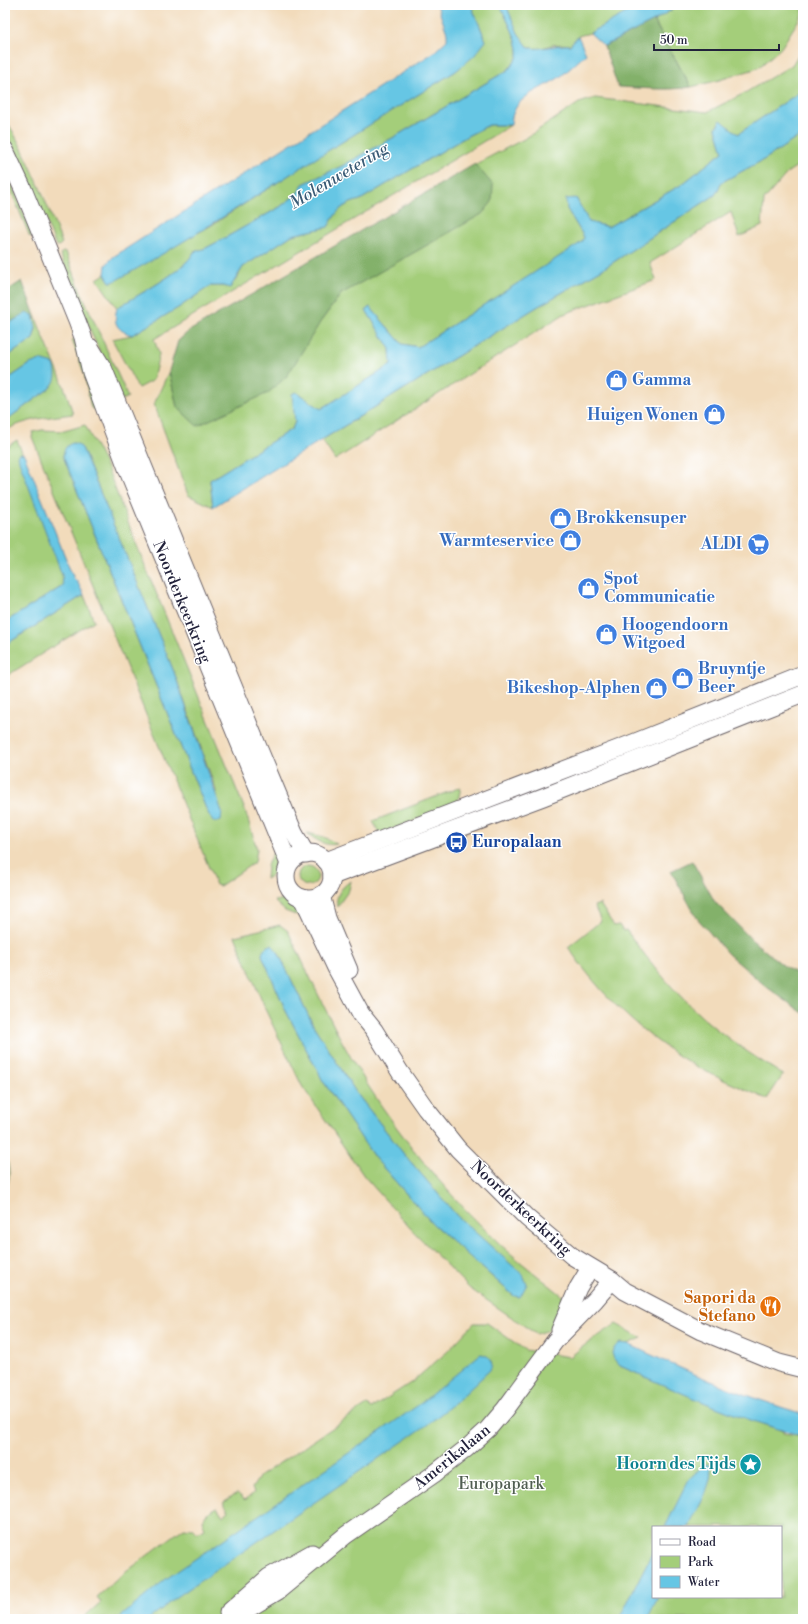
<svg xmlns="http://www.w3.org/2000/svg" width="808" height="1624" font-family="'Libre Bodoni',serif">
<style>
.green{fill:#a4ce7a;stroke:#63785a;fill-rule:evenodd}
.forest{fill:#83b16a;stroke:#526a52}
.water{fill:#66c6e4;stroke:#447490}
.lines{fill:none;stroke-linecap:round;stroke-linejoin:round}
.tertiary-casing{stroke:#6b6368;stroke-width:19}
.tertiary{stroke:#fff;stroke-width:17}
.labels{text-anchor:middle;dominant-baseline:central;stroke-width:3;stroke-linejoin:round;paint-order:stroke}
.shop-label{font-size:16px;font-weight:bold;fill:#366cbe;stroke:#fff;text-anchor:start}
.street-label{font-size:16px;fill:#22223b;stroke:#fff}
.transit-label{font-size:16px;font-weight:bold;fill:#164399;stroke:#fff;text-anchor:start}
.food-label{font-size:16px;font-weight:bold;fill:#c56008;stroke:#fff;text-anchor:end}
.culture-label{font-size:16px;font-weight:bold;fill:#0d838f;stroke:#fff;text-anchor:end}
.park-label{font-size:16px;fill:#505e51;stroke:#fff}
.water-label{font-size:17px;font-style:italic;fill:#3a5b76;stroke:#fff}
</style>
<rect width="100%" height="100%" fill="#fff"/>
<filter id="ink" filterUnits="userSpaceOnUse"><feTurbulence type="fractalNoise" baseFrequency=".025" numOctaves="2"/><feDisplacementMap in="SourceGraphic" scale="8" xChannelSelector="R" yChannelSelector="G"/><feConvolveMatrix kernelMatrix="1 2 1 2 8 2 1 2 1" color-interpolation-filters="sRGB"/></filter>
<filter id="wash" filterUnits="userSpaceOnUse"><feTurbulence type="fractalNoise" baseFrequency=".012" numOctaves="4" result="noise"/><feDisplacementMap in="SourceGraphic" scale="16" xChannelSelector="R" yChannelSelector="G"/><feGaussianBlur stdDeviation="0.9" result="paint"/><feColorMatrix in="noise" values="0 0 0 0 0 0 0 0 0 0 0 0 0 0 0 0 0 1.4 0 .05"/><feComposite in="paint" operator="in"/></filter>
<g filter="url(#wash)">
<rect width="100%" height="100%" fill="#f2dbbb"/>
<g class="green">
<path d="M471,5H500C505,17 523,47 517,58C515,62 511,66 508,70L396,136L342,166L303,184L297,194L280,207L223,239L206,248L194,252C184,272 137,295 117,308L97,279L105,274L110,282L212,225L295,171L456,71L486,41Z"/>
<path d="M506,5H642L590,33L578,36L570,45C564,44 558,44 552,45C546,46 542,49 536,49C520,49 511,17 506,5Z"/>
<polygon points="679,5 803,5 803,13 781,48 758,68 716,81 691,87 654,21"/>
<polygon points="803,47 803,90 738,134 720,120 716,128 723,152 681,185 608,227 589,222 576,198 567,209 584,237 583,242 418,347 402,344 370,307 366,310 390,349 391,365 321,409 296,392 295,422 292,429 210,480 213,507 188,495 154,404 169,371 177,407 321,321 341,294 366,279 493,185 472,166 526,138 579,103 595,98 707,112 743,94 792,65"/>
<path d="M5,118C29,157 45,200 62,243L59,246H56L25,170L5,131Z"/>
<path d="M489,125H511L154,339L159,354L153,380L138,388L112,339L132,335L178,308L210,286H223L235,281L243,267L292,235L328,227C337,211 341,205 360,200L469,135Z"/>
<polygon points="803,134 803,162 788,172 764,200 762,226 739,237 731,212 650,263 656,280 564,314 335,460 322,440 537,307 606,267 715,195 722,182 765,159"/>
<polygon points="5,168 33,235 30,237 5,176"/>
<polygon points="63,252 66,252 81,292 128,397 122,400 93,337 60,254"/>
<path d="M36,318C48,350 64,381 73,414C51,417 24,419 5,431V421L50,388L30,364L5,381V358L33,339L36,328L34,319Z"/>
<polygon points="74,339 100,409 95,410 91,408 84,373 72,340"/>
<path d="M85,425L108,470L137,546L245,810L257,849L255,862L220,886L216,885L32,437L33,432L42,430L64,431ZM73,443L77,444L82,448L174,672L216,790L213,822L207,811L63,456Z"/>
<polygon points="17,440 74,579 5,622 5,448"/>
<polygon points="84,595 94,621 5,677 5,645"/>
<polygon points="461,787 458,801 411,822 379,834 373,821"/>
<path d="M307,833L324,837L337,844C327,847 315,840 307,833Z"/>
<path d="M275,849C279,862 279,872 266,879L267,865Z"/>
<circle cx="308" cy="876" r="10"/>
<path d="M351,881L349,890L337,907C335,896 341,887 351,881Z"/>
<path d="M282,900C293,902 296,908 301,917L285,911L274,901Z"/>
<path d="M600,904L614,926L619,925L623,931L626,930C652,965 680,1000 715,1028C736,1045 760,1060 783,1075L767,1099C740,1087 712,1076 687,1061C638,1031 600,994 568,947L601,921L594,906Z"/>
<path d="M280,925L288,931C313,983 336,1036 367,1084C405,1144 451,1198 502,1246C522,1264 543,1280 563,1296L561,1307L550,1330L536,1334L469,1288L411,1229L364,1176L302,1086L266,1011L235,936ZM278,952L313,1025L357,1094L403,1153L457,1216L514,1296L433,1224L374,1157L323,1081L286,1011L262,955Z"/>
<path d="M5,1155C9,1164 12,1180 5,1189Z"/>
<path d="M474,1323H487L525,1350L570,1357L585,1345L616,1324L642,1338L628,1344L620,1343V1366L704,1402L783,1431V1433L803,1436V1619H82L101,1602L97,1597L121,1576L157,1548L184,1528L193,1529L198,1533L205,1529L202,1520L206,1514L217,1507L223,1516L229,1511L223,1502L237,1493L245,1500L254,1493L252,1488L260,1476L367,1405L372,1408L412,1382L447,1352ZM653,1527H781V1597H653Z"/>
</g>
<g class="forest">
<path d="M654,21L691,87C667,91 642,88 618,87L604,46Z"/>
<polygon points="475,164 493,185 492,202 482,214 341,294 321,321 287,376 268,393 197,426 177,407 169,371 178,341 189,331"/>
<polygon points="22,281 36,318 34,319 33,315 13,321 5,326 5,292"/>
<polygon points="692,861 715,902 752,940 784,966 803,978 803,1013 768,988 728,954 697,918 671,871"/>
</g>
<g class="water">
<path d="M437,5H471L486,41L474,56L456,71C402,105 348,138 294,172C234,210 176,248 113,282H110L105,274L106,265L113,257L433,53L447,40V33Z"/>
<path d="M500,5H506L518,33L529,48C543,50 556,44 570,45L578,36L586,54C577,62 569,70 560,77C539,91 512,96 511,125H489L469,135L360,200C341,205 337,211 328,227L292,235L243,267L230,288L223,286H210L178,308L132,335C116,330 113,323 117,308C137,295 184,272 194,252L206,248L223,239L280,207L297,194L303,184L342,166L396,136L508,70C511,66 515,62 517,58C523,47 505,17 500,5Z"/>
<polygon points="640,5 679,5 654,21 604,46 590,33"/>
<polygon points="803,90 803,134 765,159 722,182 715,195 606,267 537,307 213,507 210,480 292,429 295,422 292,394 296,392 321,409 391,365 390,349 366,310 370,307 402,344 418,347 582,242 584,237 567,209 566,199 576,198 589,222 608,227 681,185 723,152 716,128 721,120 738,134"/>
<polygon points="26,313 33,315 36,328 33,339 5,358 5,326"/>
<path d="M40,360L54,364C57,374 57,380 50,388L5,421V381L30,364Z"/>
<path d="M73,443L77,444L82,448L174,672L222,812L221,820L216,822H213L207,811L63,456C64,449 66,445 73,443Z"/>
<polygon points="22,453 24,454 74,579 77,581 84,595 5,645 5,622 63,586 62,575 19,461 18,454"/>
<path d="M272,945L278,952L313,1025L357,1094L403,1153L457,1216L523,1275L527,1284L520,1297L514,1296L433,1224L374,1157L323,1081L286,1011L262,955C263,949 266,946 272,945Z"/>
<path d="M620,1343L628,1344C685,1371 743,1396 803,1414V1436C740,1420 679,1392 620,1366L614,1359L612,1353L615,1347Z"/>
<path d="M481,1354C491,1356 494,1362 490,1370L457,1401L427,1425L174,1599L149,1619H118L166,1579L420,1404L478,1356Z"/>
<path d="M705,1464L710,1465C715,1482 696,1511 689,1527H665L689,1479Z"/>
<polygon points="653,1551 653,1597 658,1597 648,1619 619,1619"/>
</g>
</g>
<g filter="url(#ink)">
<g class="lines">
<defs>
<g id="tertiary">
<polyline points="5,150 23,189 77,321 83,337 91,372 128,471 289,864"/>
<polyline points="90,347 104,370 258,747 294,833 306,854"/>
<circle cx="309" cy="876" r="23"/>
<polyline points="326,861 628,745 803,675"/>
<polyline points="332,876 543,797 803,694"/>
<polyline points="321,895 327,918 349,970"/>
<polyline points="303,898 336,968 361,1014 374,1030 400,1072 426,1109 458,1149 527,1218 572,1256 612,1280 625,1291 701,1331 779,1363 803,1369"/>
<polyline points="560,1330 578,1288 590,1268"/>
<polyline points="228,1613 269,1577 312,1553"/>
<polyline points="231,1619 278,1591 346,1535 434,1474 467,1448 488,1429 505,1409 555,1341 595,1300 612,1280"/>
</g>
</defs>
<use href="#tertiary" class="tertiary-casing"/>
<use href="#tertiary" class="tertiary"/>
</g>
</g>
<defs>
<symbol id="shop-disc" viewBox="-11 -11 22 22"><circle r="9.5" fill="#3f7fe0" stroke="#fff"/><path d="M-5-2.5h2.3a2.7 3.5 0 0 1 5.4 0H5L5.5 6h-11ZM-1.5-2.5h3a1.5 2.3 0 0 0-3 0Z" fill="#fff"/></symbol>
<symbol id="supermarket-disc" viewBox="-11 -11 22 22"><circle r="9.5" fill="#3f7fe0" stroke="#fff"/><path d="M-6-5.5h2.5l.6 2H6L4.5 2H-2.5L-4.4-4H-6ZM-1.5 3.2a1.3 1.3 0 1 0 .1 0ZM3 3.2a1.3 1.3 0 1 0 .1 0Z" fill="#fff"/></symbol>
<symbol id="bus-disc" viewBox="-11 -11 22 22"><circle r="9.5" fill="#1a4fb4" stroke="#fff"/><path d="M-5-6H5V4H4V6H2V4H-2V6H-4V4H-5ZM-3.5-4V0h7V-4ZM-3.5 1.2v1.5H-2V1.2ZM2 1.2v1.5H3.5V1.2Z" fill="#fff"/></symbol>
<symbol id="restaurant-disc" viewBox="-11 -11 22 22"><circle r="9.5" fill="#e8710a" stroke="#fff"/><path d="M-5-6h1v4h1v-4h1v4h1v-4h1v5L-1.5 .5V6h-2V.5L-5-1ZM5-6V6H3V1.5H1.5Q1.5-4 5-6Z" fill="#fff"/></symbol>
<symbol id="sight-disc" viewBox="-11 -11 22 22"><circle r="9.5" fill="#0f9aa8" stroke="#fff"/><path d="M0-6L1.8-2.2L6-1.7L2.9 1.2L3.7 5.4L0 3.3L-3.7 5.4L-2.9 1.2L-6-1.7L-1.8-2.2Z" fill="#fff"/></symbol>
</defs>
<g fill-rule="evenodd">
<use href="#shop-disc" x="604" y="368" width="25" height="25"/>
<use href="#shop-disc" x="702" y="402" width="25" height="25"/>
<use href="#shop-disc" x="548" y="506" width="25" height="25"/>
<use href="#shop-disc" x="558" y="528" width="25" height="25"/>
<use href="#supermarket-disc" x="746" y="532" width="25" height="25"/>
<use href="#shop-disc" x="576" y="576" width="25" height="25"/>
<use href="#shop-disc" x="594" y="622" width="25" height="25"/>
<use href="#shop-disc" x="670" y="666" width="25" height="25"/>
<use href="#shop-disc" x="644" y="676" width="25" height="25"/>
<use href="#bus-disc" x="444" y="830" width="25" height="25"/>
<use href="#restaurant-disc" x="758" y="1294" width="25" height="25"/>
<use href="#sight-disc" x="738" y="1452" width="25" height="25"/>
</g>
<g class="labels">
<g class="shop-label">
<text x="632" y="380">Gamma</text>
<text x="698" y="415" text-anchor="end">Huigen Wonen</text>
<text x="576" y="518">Brokkensuper</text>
<text x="554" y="541" text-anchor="end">Warmteservice</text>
<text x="742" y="544" text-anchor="end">ALDI</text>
<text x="604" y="579">Spot<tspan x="604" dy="18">Communicatie</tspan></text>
<text x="622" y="625">Hoogendoorn<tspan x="622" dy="18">Witgoed</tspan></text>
<text x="698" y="669">Bruyntje<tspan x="698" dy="18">Beer</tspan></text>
<text x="640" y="688" text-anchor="end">Bikeshop-Alphen</text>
</g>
<g class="street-label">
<text transform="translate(182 602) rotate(68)">Noorderkeerkring</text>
<text transform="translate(521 1208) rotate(43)">Noorderkeerkring</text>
<text transform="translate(452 1457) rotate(-39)">Amerikalaan</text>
</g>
<g class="transit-label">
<text x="472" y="842">Europalaan</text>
</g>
<g class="food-label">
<text x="756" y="1298">Sapori da<tspan x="756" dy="18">Stefano</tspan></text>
</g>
<g class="culture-label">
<text x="736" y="1464">Hoorn des Tijds</text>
</g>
<g class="park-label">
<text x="501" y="1484">Europapark</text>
</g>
<g class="water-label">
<text transform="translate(339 176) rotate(-31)">Molenwetering</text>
</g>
</g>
<rect width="808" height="1624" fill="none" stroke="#fff" stroke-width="20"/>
<rect x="652" y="1526" width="130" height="72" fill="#ffffff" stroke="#a7a7b1"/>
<rect x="660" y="1539" width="20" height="6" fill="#ffffff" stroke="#a7a7b1"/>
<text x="688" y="1546" font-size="12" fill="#22223b">Road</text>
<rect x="660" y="1556" width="20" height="12" fill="#a4ce7a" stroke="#a7a7b1"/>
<text x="688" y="1566" font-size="12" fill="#22223b">Park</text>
<rect x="660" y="1576" width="20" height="12" fill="#66c6e4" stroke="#a7a7b1"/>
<text x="688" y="1586" font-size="12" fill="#22223b">Water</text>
<path d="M654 44v6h125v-6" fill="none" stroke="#22223b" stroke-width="2"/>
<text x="660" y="44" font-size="12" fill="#22223b" stroke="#ffffff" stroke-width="3" paint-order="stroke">50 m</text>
</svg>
